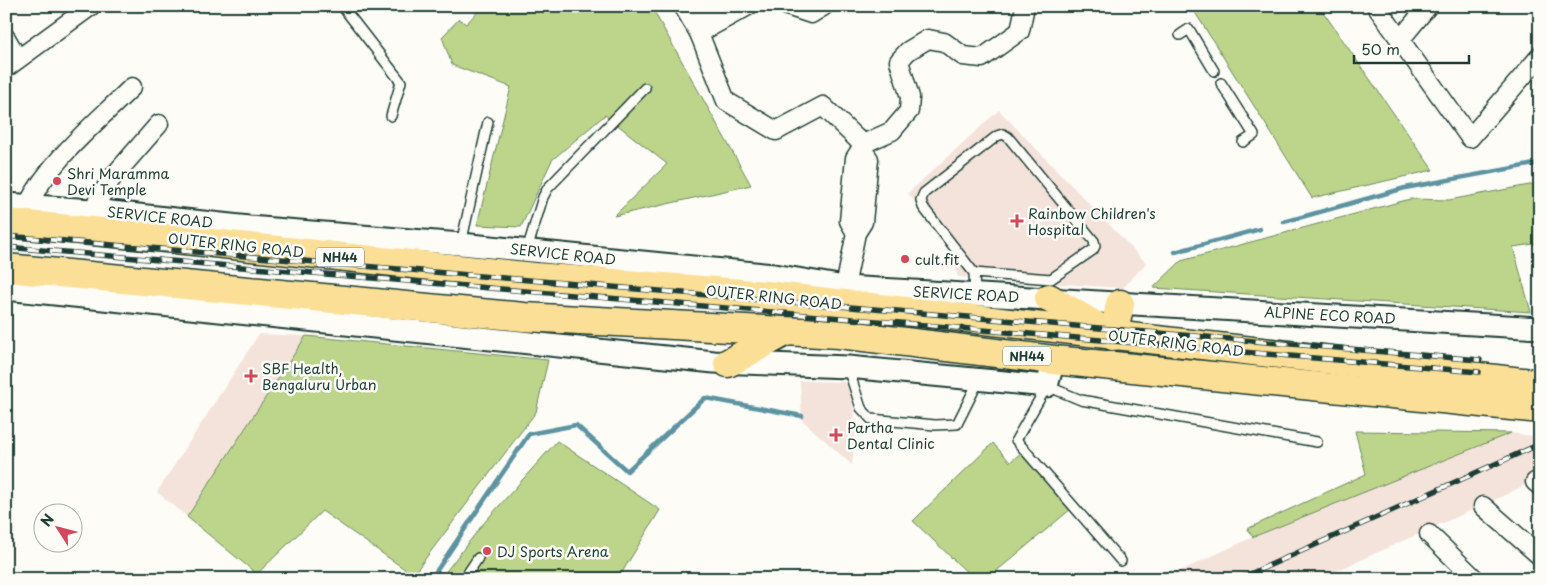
<svg xmlns="http://www.w3.org/2000/svg" width="1546" height="585" font-family="'Playpen Sans',sans-serif">
<style>
.built{fill:#f4e3da}
.green{fill:#bcd58b;stroke:#6e8960}
.lines{fill:none;stroke-linecap:round;stroke-linejoin:round}
.stream{stroke:#5d93a1;stroke-width:4.5}
.service-casing{stroke:#1f3d34;stroke-width:12}
.minor-casing{stroke:#1f3d34;stroke-width:21}
.tertiary-casing{stroke:#1f3d34;stroke-width:25}
.trunk-casing{stroke:#1f3d34;stroke-width:31}
.service{stroke:#fdfcf7;stroke-width:9}
.minor{stroke:#fdfcf7;stroke-width:18}
.tertiary{stroke:#fdfcf7;stroke-width:21}
.trunk{stroke:#fbdf96;stroke-width:28}
.rail-casing{stroke:#1f3d34;stroke-width:5.5}
.rail{stroke:#fdfcf7;stroke-width:4;stroke-dasharray:11;stroke-linecap:butt}
.poi-dot{fill:#d1495b;stroke:#fdfcf7;stroke-width:2}
.labels{text-anchor:middle;dominant-baseline:central;stroke-width:5;stroke-linejoin:round;paint-order:stroke}
.shield{fill:#fdfcf7;stroke:#62766e;stroke-width:1}
.shield-label{font-size:12px;font-weight:bold;fill:#1f3d34}
.poi-label{font-size:14px;fill:#1f3d34;stroke:#fdfcf7;text-anchor:start}
.street-label{font-size:14px;fill:#1f3d34;stroke:#fdfcf7}
</style>
<rect width="100%" height="100%" fill="#fdfcf7"/>
<filter id="ink" filterUnits="userSpaceOnUse"><feTurbulence type="fractalNoise" baseFrequency=".02" numOctaves="2"/><feDisplacementMap in="SourceGraphic" scale="10" xChannelSelector="R" yChannelSelector="G"/><feConvolveMatrix kernelMatrix="1 2 1 2 8 2 1 2 1" color-interpolation-filters="sRGB"/></filter>
<g filter="url(#ink)">
<g class="built">
<polygon points="999,110 1146,263 1123,288 958,277 949,249 908,193"/>
<polygon points="259,334 306,336 187,517 157,492"/>
<polygon points="800,381 849,382 856,428 852,465 802,420"/>
<polygon points="1511,433 1540,437 1540,477 1503,496 1318,579 1163,579 1253,537"/>
</g>
<g class="green">
<polygon points="483,6 651,6 751,185 614,216 667,164 605,115 552,160 521,227 477,225 511,87 452,65 442,37 459,19 466,24"/>
<polygon points="1191,6 1319,6 1433,170 1312,198"/>
<polygon points="1540,183 1540,243 1513,247 1531,312 1153,288 1181,261 1410,199 1449,200"/>
<polygon points="306,336 548,360 536,412 413,575 322,511 257,574 187,517"/>
<polygon points="1355,431 1511,433 1253,537 1247,529 1366,474"/>
<polygon points="557,441 660,510 618,579 440,579 483,524"/>
<polygon points="993,443 1010,462 1021,453 1071,509 987,579 974,579 913,521"/>
</g>
<g class="lines">
<g class="stream">
<polyline points="1284,222 1405,188 1540,163"/>
<polyline points="1175,252 1260,229"/>
<polyline points="431,579 529,434 576,425 627,471 705,398 802,416"/>
</g>
<defs>
<g id="service">
<polyline points="342,6 401,82 391,116"/>
<polyline points="1180,35 1189,29 1214,71"/>
<polyline points="1221,83 1254,135 1243,142"/>
<polyline points="461,244 488,122"/>
<polyline points="527,250 543,197 548,188 645,88"/>
<polyline points="974,273 1051,279 1093,250 1095,246 1094,241 1008,137 1003,134 997,136 924,193 921,200 923,207 974,273 975,294"/>
<polyline points="848,368 861,408 871,419 935,425 957,424 979,380"/>
<polyline points="1121,561 1016,440 1047,386 1081,400 1317,442"/>
<polyline points="464,579 478,558"/>
</g>
<g id="minor">
<polyline points="683,6 699,33 726,101 776,131 823,106 857,139 865,143"/>
<polyline points="787,6 811,14 824,6"/>
<polyline points="1376,6 1470,138 1540,56"/>
<polyline points="691,19 714,6"/>
<polyline points="699,33 748,6"/>
<polyline points="6,38 18,59"/>
<polyline points="1400,40 1428,6"/>
<polyline points="6,68 91,6"/>
<path d="M27,206C51,159 95,124 132,87"/>
<polyline points="92,210 112,178 159,124"/>
<polyline points="856,233 849,221 855,158 865,143 892,131 909,111 910,97 899,61 908,51 928,39 944,42 963,56 982,58 1020,31 1025,6"/>
<polyline points="845,287 856,233 863,222 869,159 862,149"/>
<polyline points="1535,482 1540,486"/>
<polyline points="1483,506 1540,556"/>
<polyline points="1429,534 1475,579"/>
</g>
<g id="tertiary">
<polyline points="6,204 92,210 249,227 461,244 774,275 845,287 1540,328"/>
<polyline points="6,289 714,362 848,367 1047,386 1054,360"/>
</g>
<g id="trunk">
<polyline points="6,223 146,236 535,277 767,295 1540,384"/>
<polyline points="6,268 524,317 839,334 1054,360 1540,409"/>
<polyline points="1049,298 1103,330"/>
<polyline points="1113,336 1120,304"/>
<polyline points="728,363 785,332"/>
</g>
</defs>
<use href="#service" class="service-casing"/>
<use href="#minor" class="minor-casing"/>
<use href="#tertiary" class="tertiary-casing"/>
<use href="#trunk" class="trunk-casing"/>
<use href="#service" class="service"/>
<use href="#minor" class="minor"/>
<use href="#tertiary" class="tertiary"/>
<use href="#trunk" class="trunk"/>
<defs>
<g id="rail">
<polyline points="6,236 1480,360"/>
<polyline points="6,247 1479,372"/>
<polyline points="1239,579 1540,444"/>
</g>
</defs>
<use href="#rail" class="rail-casing"/>
<use href="#rail" class="rail"/>
</g>
</g>
<g class="poi-dot">
<circle cx="57" cy="181" r="5"/>
<path d="M1014.5 213.5h5v5h5v5h-5v5h-5v-5h-5v-5h5z"/>
<circle cx="905" cy="259" r="5"/>
<path d="M248.5 368.5h5v5h5v5h-5v5h-5v-5h-5v-5h5z"/>
<path d="M833.5 427.5h5v5h5v5h-5v5h-5v-5h-5v-5h5z"/>
<circle cx="487" cy="551" r="5"/>
</g>
<g class="labels">
<g class="shield">
<rect x="316" y="247.5" width="48" height="19" rx="4"/>
<rect x="1003" y="346.5" width="48" height="19" rx="4"/>
</g>
<g class="shield-label">
<text x="340" y="257">NH44</text>
<text x="1027" y="356">NH44</text>
</g>
<g class="poi-label">
<text x="67" y="173">Shri Maramma<tspan x="67" dy="16">Devi Temple</tspan></text>
<text x="1028" y="213">Rainbow Children's<tspan x="1028" dy="16">Hospital</tspan></text>
<text x="915" y="259">cult.fit</text>
<text x="262" y="368">SBF Health,<tspan x="262" dy="16">Bengaluru Urban</tspan></text>
<text x="847" y="427">Partha<tspan x="847" dy="16">Dental Clinic</tspan></text>
<text x="497" y="551">DJ Sports Arena</text>
</g>
<g class="street-label">
<text transform="translate(160 217) rotate(6)">SERVICE ROAD</text>
<text transform="translate(236 245) rotate(6)">OUTER RING ROAD</text>
<text transform="translate(563 254) rotate(6)">SERVICE ROAD</text>
<text transform="translate(966 294) rotate(3)">SERVICE ROAD</text>
<text transform="translate(774 297) rotate(6)">OUTER RING ROAD</text>
<text transform="translate(1330 315) rotate(3)">ALPINE ECO ROAD</text>
<text transform="translate(1176 343) rotate(7)">OUTER RING ROAD</text>
</g>
</g>
<rect width="1546" height="585" fill="none" stroke="#fdfcf7" stroke-width="25"/>
<rect x="12" y="12" width="1521" height="560" fill="none" stroke="#1f3d34" stroke-width="2" filter="url(#ink)"/>
<g transform="translate(58 528) rotate(306)"><circle r="24" fill="#fdfcf7" stroke="#a4b0a9"/>
<path d="M0-4L9 19L0 12L-9 19Z" fill="#d1495b"/>
<text y="-8" font-size="14" font-weight="bold" text-anchor="middle" fill="#1f3d34">N</text>
</g>
<path d="M1354 55v8h115v-8" fill="none" stroke="#1f3d34" stroke-width="2.5"/>
<text x="1361" y="55" font-size="15" fill="#1f3d34" stroke="#fdfcf7" stroke-width="4" paint-order="stroke">50 m</text>
</svg>
